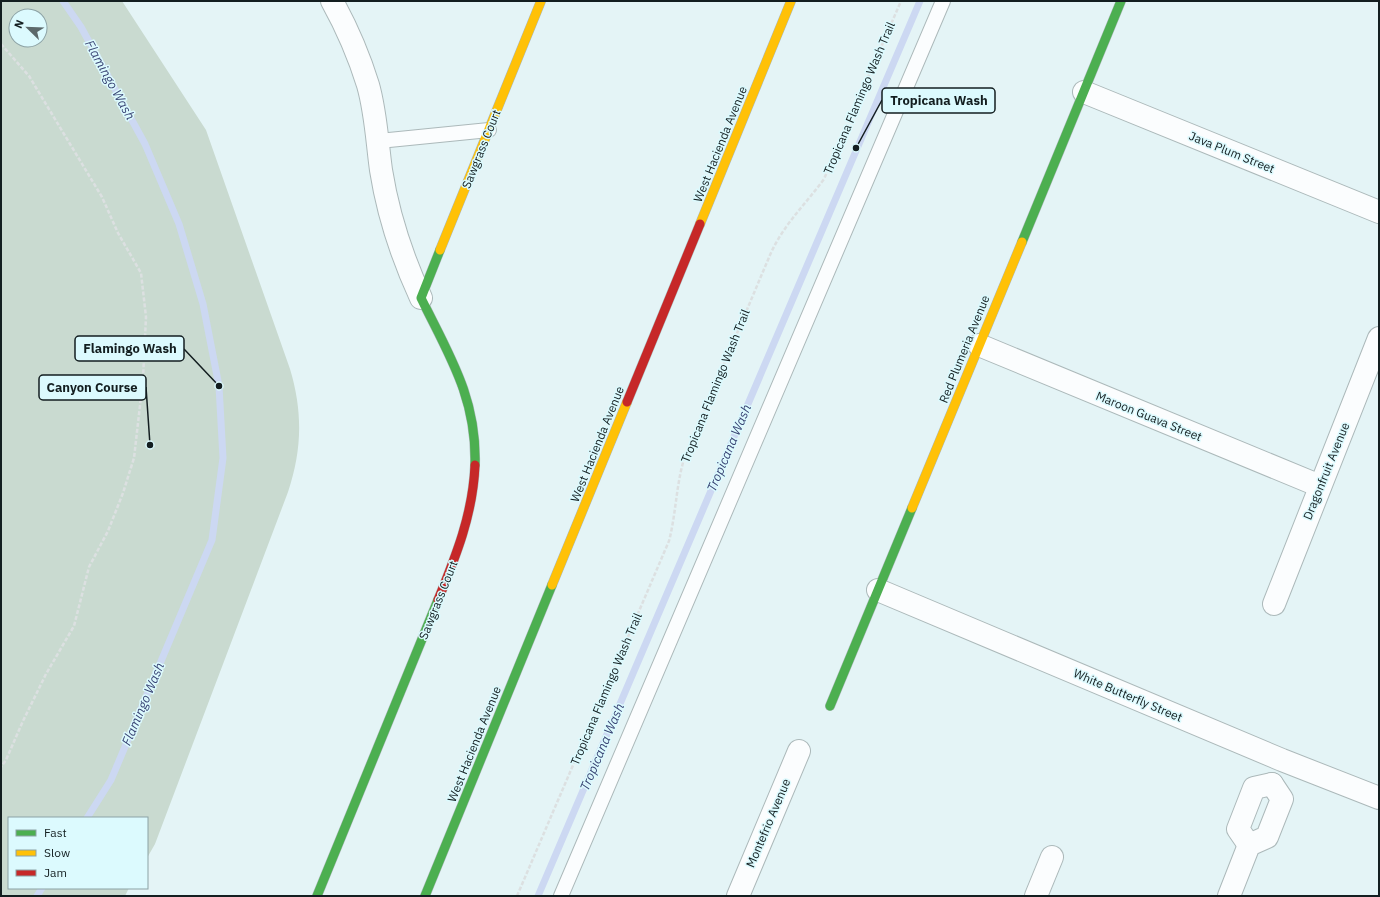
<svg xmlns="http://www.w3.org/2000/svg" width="1380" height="897" font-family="'IBM Plex Sans',sans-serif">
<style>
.green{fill:#c9dad0;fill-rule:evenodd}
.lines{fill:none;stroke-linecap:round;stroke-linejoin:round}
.stream{stroke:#ccd8f2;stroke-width:7}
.lane-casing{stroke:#acb9ba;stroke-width:16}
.street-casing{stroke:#acb9ba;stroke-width:24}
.fast-casing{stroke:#acb9ba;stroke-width:10}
.slow-casing{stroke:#acb9ba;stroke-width:10}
.jam-casing{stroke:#acb9ba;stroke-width:10}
.path{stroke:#dce0e1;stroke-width:2.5;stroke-dasharray:4 2;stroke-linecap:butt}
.lane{stroke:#fbfdfe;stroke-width:14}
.street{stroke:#fbfdfe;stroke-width:22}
.fast{stroke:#4caf50;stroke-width:9}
.slow{stroke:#ffc107;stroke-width:9}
.jam{stroke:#c62828;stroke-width:9}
.labels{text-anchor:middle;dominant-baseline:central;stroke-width:3;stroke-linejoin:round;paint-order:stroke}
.street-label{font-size:12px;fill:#131e20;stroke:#dcfafe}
.water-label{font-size:13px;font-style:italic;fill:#3a4575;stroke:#dcfafe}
.leader{fill:none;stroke:#131e20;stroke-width:1.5}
.callout-dot{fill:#131e20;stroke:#dcfafe;stroke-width:1.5}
.callout{fill:#dcfafe;stroke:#131e20;stroke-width:1.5}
.callout-label{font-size:13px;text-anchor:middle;font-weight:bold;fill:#131e20}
</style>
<rect width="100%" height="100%" fill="#e4f4f6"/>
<path class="green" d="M1,1H122L206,130L290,369C303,412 302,450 288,492L155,844L147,858V818H9V888H129L125,896H1ZM16,16H40V40H16Z"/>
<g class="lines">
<g class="stream">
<polyline points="63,1 81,27 145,144 179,224 203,304 219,386 223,458 212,540 111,780 87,818"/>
<polyline points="37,896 42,888"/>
<polyline points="538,896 920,1"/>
</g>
<defs>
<g id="lane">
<polyline points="379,141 489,130"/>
<polyline points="561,896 943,1"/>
</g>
<g id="street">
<path d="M332,1C347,28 359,56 368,85C376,113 377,141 381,170C388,214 402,257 421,298"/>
<polyline points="1084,92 1379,212"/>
<polyline points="979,345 1320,486"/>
<polyline points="878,590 1282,760 1379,798"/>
<polyline points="1274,604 1379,338"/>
<polyline points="1249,845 1238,829 1254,788 1272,784"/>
<polyline points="738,896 799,751"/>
<polyline points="1036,896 1052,857"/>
<polyline points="1229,896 1249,845 1267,837 1282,799 1272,784"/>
</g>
<g id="fast">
<polyline points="1022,242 1121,1"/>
<path d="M440,250L421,298C449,355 477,398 475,465"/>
<polyline points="830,706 912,508"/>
<polyline points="317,896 438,600"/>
<polyline points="425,896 552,585"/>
</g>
<g id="slow">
<polyline points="700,224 791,1"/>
<polyline points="440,250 541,1"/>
<polyline points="912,508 1022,242"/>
<polyline points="552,585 627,402"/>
</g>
<g id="jam">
<polyline points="627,402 700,224"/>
<path d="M438,600C456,556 473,514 475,465"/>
</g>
</defs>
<use href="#lane" class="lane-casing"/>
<use href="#street" class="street-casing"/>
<use href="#fast" class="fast-casing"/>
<use href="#slow" class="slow-casing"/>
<use href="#jam" class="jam-casing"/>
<g class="path">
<polyline points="1,44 29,76 102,197 118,233 141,273 146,317 143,379 134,458 123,493 108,531 89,567 74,626 46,674 23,721 6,760 1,767"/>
<path d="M517,896L669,541C676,514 676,486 684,459L770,255C783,225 805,205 824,179L901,1"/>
</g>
<use href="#lane" class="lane"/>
<use href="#street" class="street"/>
<use href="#fast" class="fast"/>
<use href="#slow" class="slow"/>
<use href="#jam" class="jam"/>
</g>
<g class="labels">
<g class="street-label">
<text transform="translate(859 98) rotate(-67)">Tropicana Flamingo Wash Trail</text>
<text transform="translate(720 144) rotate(-68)">West Hacienda Avenue</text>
<text transform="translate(481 149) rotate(-68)">Sawgrass Court</text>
<text transform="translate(1232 152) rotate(22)">Java Plum Street</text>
<text transform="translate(964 349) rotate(-68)">Red Plumeria Avenue</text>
<text transform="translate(715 386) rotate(-68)">Tropicana Flamingo Wash Trail</text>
<text transform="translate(1149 416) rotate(22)">Maroon Guava Street</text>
<text transform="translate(597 444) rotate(-68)">West Hacienda Avenue</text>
<text transform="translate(1326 471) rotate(-68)">Dragonfruit Avenue</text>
<text transform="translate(438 600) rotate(-68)">Sawgrass Court</text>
<text transform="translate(606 689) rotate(-67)">Tropicana Flamingo Wash Trail</text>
<text transform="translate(1128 695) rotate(23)">White Butterfly Street</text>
<text transform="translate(474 744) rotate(-68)">West Hacienda Avenue</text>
<text transform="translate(768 823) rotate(-67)">Montefrio Avenue</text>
</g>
<g class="water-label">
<text transform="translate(110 80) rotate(61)">Flamingo Wash</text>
<text transform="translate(729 448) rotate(-67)">Tropicana Wash</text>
<text transform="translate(143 704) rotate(-67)">Flamingo Wash</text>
<text transform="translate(602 747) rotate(-67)">Tropicana Wash</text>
</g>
</g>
<path class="leader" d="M856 148L882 100M219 386L184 349M150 445L146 387"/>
<g class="callout-dot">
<circle cx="856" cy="148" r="4"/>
<circle cx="219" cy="386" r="4"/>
<circle cx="150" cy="445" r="4"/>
</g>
<g class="callout">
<rect x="882" y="88" width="113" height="25" rx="4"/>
<rect x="75" y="336" width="109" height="25" rx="4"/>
<rect x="39" y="375" width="107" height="25" rx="4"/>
</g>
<g class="callout-label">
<text x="939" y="105">Tropicana Wash</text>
<text x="130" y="353">Flamingo Wash</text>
<text x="92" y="392">Canyon Course</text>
</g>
<rect width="1380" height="897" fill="none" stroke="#131e20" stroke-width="4"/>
<rect x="8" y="817" width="140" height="72" fill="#dcfafe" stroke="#8ca2a5"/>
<rect x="16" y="830" width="20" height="6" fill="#4caf50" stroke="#8ca2a5"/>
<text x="44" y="837" font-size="12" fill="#131e20">Fast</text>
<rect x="16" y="850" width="20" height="6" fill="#ffc107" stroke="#8ca2a5"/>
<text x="44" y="857" font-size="12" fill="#131e20">Slow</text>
<rect x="16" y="870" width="20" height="6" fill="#c62828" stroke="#8ca2a5"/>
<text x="44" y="877" font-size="12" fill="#131e20">Jam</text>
<g transform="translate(28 28) rotate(293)"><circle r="19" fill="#dcfafe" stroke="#8ca2a5"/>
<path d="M0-3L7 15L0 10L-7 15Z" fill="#5c696b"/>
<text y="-6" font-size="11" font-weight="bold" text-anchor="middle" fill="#131e20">N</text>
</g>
</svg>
